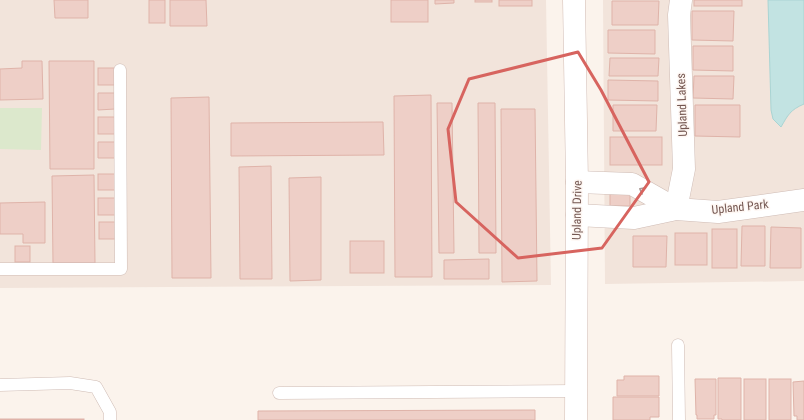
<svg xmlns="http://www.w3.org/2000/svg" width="804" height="420" font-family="'Roboto Condensed',sans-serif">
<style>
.residential{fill:#f2e4db}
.green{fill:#dce8cc}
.water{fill:#c2e3e2;stroke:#a9d4d3}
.building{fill:#eecfc7;stroke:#dfb3a9}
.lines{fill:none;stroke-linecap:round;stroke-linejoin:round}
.lane-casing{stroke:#cfbcb5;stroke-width:13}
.street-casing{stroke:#cfbcb5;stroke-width:23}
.secondary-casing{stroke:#d1bbb3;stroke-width:23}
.lane{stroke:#fff;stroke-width:12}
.street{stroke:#fff;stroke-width:22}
.secondary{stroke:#fff;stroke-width:22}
.oneway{stroke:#ac9a97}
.marked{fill:none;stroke:#d7645f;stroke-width:3;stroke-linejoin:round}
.labels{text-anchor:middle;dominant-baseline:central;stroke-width:3;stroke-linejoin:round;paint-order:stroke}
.street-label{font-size:12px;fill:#745751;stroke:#fef7f3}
</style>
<rect width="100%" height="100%" fill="#fbf3ec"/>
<g class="residential">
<polygon points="0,0 546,0 551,285 0,288"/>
<polygon points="603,0 804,0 804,281 605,284"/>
</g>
<polygon class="green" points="0,108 42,108 41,150 0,149"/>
<path class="water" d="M768,0H804V104C790,110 788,115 781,127L773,119L771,110Z"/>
<g class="building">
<polygon points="54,0 88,0 88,18 55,18"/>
<rect x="149" y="0" width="16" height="23"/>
<polygon points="170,0 206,0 207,26 170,26"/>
<rect x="391" y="0" width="37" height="22"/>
<polygon points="435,0 454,0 454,3 435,4"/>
<rect x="475" y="0" width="17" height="2"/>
<rect x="499" y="0" width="33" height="6"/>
<rect x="694" y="0" width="48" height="6"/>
<polygon points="612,1 659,1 658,25 612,25"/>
<polygon points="692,11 734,11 733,41 692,40"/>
<polygon points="608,30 655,30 655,54 608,53"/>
<polygon points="693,46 733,46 733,71 693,70"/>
<polygon points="610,58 659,58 658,76 609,76"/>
<polygon points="22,61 42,61 43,99 0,100 0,69 22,68"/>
<polygon points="49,61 94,61 94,169 50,169"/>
<rect x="98" y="68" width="17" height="17"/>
<polygon points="694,76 734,76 733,99 693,98"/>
<polygon points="608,80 658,81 658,101 608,100"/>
<polygon points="98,93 115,93 115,109 98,110"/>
<polygon points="431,95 432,277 395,277 394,96"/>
<polygon points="209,97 211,278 172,278 171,98"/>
<polygon points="437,103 452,103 454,253 439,253"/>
<polygon points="478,103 495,103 496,253 479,253"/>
<polygon points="613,105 657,105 656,131 613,131"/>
<polygon points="695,105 740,105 740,137 695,136"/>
<polygon points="501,109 535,109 537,281 502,282"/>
<rect x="98" y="117" width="17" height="17"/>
<polygon points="383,122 384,155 231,156 231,123"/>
<rect x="610" y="137" width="52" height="28"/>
<polygon points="98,142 115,142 116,158 98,158"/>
<polygon points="271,166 272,279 240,279 239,167"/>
<rect x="98" y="174" width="18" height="16"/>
<polygon points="94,175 95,263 53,263 52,176"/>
<polygon points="321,177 321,280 290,281 289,178"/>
<rect x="610" y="194" width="20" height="12"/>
<rect x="98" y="198" width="19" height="17"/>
<polygon points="45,202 45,243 23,243 23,234 0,234 0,203"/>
<rect x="99" y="222" width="18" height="17"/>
<polygon points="742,226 765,226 765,266 741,266"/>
<polygon points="771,227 801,228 801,268 770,268"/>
<rect x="712" y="229" width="25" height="39"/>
<rect x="675" y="233" width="32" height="32"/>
<polygon points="633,236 667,236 666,267 633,267"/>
<rect x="350" y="241" width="34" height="32"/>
<rect x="15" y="246" width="15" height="16"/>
<polygon points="489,259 489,279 444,279 444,260"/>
<polygon points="624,376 659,376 659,396 617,396 617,380 624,380"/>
<polygon points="718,378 741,378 741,420 722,420 722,419 718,419"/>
<polygon points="695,379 716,379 716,415 714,415 714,419 697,419 697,415 696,415"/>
<rect x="744" y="379" width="22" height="41"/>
<rect x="769" y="379" width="22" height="41"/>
<polygon points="804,381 804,420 797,420 797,416 794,416 793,382"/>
<polygon points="613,397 659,397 659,417 650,417 650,420 613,420"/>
<polygon points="535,410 535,420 258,420 258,411"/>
<rect x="0" y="419" width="84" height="1"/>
</g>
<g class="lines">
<defs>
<g id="lane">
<polyline points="0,269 121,269 120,70"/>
<polyline points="678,345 679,420"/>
<polyline points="0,385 70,383 96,387 110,412 110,420"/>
<polyline points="279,393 576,391"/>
</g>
<g id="street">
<polyline points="577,182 632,184 676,209"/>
<polyline points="676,209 684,169 679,15 681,0"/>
<polyline points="577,215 634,218 676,209 718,212 804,200"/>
</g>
<polyline id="secondary" points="574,0 577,182 576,420"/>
</defs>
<use href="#lane" class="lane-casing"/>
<use href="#street" class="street-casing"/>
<use href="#secondary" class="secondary-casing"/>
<use href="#lane" class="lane"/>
<use href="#street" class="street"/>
<use href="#secondary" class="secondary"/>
</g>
<defs><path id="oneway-chevron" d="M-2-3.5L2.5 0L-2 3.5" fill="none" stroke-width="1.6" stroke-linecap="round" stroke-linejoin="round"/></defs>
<use class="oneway" href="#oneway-chevron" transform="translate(642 190) rotate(-151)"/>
<path class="marked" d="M578,52L601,90L649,182L602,248L518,258L456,202L448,129L469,79Z"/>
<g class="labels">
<g class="street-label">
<text transform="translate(682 105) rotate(-92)">Upland Lakes</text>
<text transform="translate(740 207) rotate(-6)">Upland Park</text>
<text transform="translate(577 210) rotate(-89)">Upland Drive</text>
</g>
</g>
</svg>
